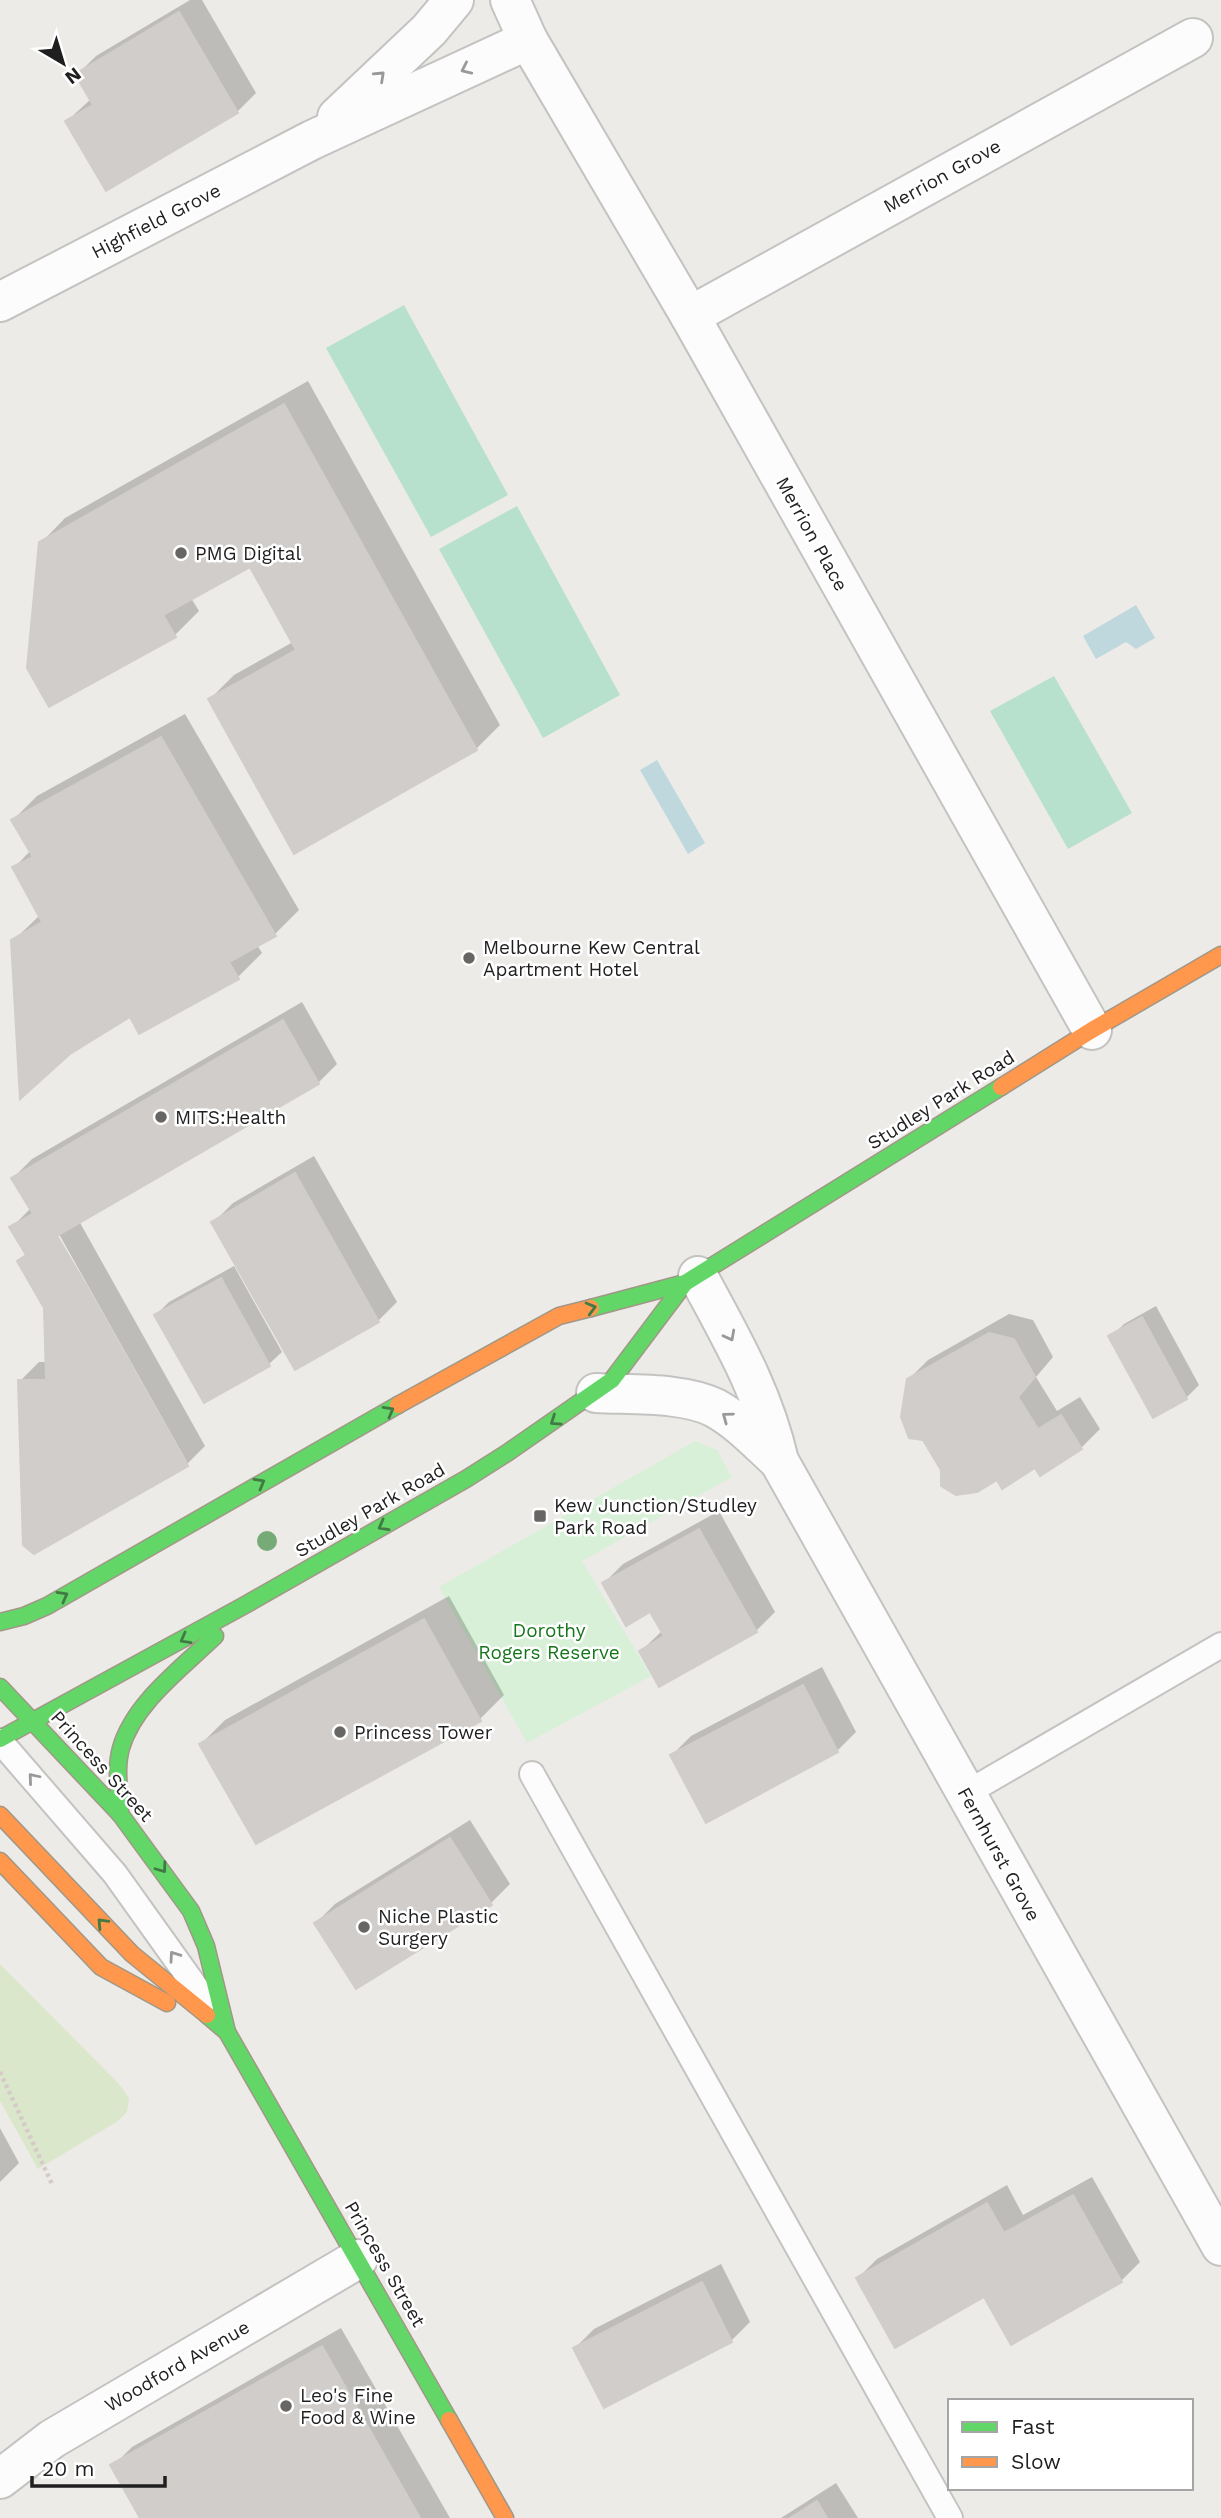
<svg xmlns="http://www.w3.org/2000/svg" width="1221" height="2518" font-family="'Work Sans',sans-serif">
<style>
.grass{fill:#dbe7ca}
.park{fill:#d8f0d8}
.pitch{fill:#b7e0cd}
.water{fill:#bfd8de}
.shadow{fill:#0003;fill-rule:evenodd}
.building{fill:#d0cdcb;stroke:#d0cdca;stroke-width:2}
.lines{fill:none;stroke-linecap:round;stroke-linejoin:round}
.lane-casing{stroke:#c4c3c2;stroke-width:28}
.street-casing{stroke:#c4c3c2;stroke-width:42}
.fast-casing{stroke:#a19787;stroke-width:19}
.slow-casing{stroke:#a19787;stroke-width:19}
.path{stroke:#d6cac8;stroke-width:4.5;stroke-dasharray:3.5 3.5;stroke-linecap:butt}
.lane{stroke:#fcfcfc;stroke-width:24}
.street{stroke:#fcfcfc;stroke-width:38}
.fast{stroke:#63d668;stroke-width:16}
.slow{stroke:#ff974d;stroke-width:16}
.tree{fill:#76aa77}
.oneway{stroke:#999}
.oneway2{stroke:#417a44}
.poi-dot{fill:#676665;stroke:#fff;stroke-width:2.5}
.labels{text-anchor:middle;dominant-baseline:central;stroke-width:5;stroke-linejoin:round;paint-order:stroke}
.street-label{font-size:19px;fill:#1f1f1f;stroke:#fff}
.poi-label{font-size:19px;fill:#1f1f1f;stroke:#fff;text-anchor:start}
.park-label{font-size:19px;fill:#15751a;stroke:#fff}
</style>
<rect width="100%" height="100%" fill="#edebe8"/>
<polygon class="grass" points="0,1964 120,2085 129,2098 127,2112 118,2121 38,2169 0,2101"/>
<polygon class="park" points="695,1441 717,1450 732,1477 582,1561 651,1676 527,1743 439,1587"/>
<g class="pitch">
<polygon points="404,305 508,495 431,537 326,348"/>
<polygon points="517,506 620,695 543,738 439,549"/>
<polygon points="1054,676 1132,813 1068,849 990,711"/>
</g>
<g class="water">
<polygon points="1136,605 1155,638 1136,649 1126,642 1096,659 1083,636"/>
<polygon points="657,760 705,843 688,854 640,770"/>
</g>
<g class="shadow">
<polygon points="190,0 202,0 256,93 237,112 67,121 91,99 77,75 96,56"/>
<polygon points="308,381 500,725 476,749 210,699 234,675 293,642 250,564 191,598 199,611 175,635 41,543 65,518"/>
<polygon points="185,714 299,910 275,934 257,945 262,953 238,977 130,1015 13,941 40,915 14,868 31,850 13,820 37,796"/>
<path d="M302,1002L337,1064L318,1083L79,1221L205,1446L186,1465L20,1381L39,1362H47L46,1307L19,1261L27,1253L12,1227L31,1208L13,1178L32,1159ZM55,1227L187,1462H183L52,1229Z"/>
<polygon points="314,1156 397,1302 378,1321 214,1222 233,1203"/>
<polygon points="234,1266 282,1352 269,1364 205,1401 156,1315 169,1302"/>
<polygon points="1156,1306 1199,1385 1186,1398 1111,1337 1124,1324"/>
<polygon points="1009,1314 1033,1320 1053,1357 1036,1377 1057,1411 1080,1397 1100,1429 1081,1448 1040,1473 1036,1465 997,1478 942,1470 908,1380 928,1360"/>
<polygon points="719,1511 775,1612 756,1631 641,1651 663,1630 651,1609 604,1583 623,1564"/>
<polygon points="449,1596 504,1695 480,1719 256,1842 201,1744 225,1720"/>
<polygon points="822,1667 856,1732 837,1751 672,1755 691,1736"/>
<polygon points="470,1820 510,1884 491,1903 316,1923 335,1904"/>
<polygon points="0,2128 19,2163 0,2182"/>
<polygon points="1092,2177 1140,2262 1121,2281 984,2295 858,2278 877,2259 1007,2185 1023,2215"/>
<polygon points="721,2264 750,2322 731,2341 575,2348 594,2329"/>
<polygon points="341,2328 450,2518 142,2518 113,2466 132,2447"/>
<polygon points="836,2483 858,2518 781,2518"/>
</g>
<g class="building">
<polygon points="179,12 238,113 106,191 65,121 93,105 75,74"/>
<polygon points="284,404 477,750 294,854 208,699 296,650 250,567 163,615 176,637 49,707 27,668 39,542"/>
<polygon points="161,737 276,936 229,962 239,979 139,1034 130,1017 70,1054 20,1099 11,940 42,922 12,867 33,857 11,820"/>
<polygon points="283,1020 319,1084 57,1236 86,1285 44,1308 17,1261 26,1255 9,1227 33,1214 11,1178"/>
<polygon points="295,1173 379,1322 295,1370 211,1222"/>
<polygon points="221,1278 270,1366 204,1403 154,1315"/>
<polygon points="86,1285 188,1466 34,1554 23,1545 18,1380 46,1380 44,1308"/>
<polygon points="1142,1317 1187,1399 1153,1418 1108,1336"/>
<polygon points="989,1333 1014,1339 1035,1377 1018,1397 1038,1429 1061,1415 1082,1449 1040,1476 1035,1468 1002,1489 997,1480 977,1492 956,1495 941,1486 941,1470 923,1440 909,1438 901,1417 907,1379"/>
<polygon points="699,1529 757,1632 659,1687 639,1651 664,1636 650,1612 626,1626 602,1583"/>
<polygon points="424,1619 481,1721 256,1844 199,1744"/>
<polygon points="803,1685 838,1752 706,1823 670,1755"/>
<polygon points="450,1838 492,1905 356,1989 314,1923"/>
<polygon points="1073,2195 1122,2282 1011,2345 984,2297 895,2348 856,2278 987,2203 1004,2233"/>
<polygon points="702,2282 732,2342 604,2408 573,2348"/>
<polygon points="322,2346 420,2518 140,2518 110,2465"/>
<polygon points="817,2501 827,2518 790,2518"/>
</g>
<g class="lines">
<defs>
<g id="lane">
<polyline points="0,1741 115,1874 205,2000"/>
<polyline points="532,1774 950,2518"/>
<polyline points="965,1794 1221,1645"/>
</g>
<g id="street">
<polyline points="510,0 528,40 690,316 1092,1030"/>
<polyline points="337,117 429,30 454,0"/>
<polyline points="0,302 312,140 528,40"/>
<polyline points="690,316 1193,38"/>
<path d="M698,1276C731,1338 763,1391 779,1461L1221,2246"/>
<path d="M596,1393C631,1395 684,1392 715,1408C739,1421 759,1443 779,1461"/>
<polyline points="0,2479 52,2439 358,2259"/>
</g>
<g id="fast">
<polyline points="591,1308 685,1283 1001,1087"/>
<polyline points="0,1622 24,1616 47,1606 398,1405"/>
<polyline points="0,1687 120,1814 191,1911 206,1946 227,2032"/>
<polyline points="0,1739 245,1605 466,1479 507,1453 612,1380 685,1283"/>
<path d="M120,1814C120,1793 115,1769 121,1748C134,1703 182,1668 215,1636"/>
<polyline points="207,2015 227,2032 449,2420"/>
</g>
<g id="slow">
<polyline points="1001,1087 1092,1030 1221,955"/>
<polyline points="398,1405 559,1316 591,1308"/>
<polyline points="0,1815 132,1954 207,2015"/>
<polyline points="0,1861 101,1967 167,2003"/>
<polyline points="449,2420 505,2518"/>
</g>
</defs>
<use href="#lane" class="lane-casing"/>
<use href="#street" class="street-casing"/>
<use href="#fast" class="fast-casing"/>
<use href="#slow" class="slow-casing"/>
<polyline class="path" points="0,2072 52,2184"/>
<use href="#lane" class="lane"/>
<use href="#street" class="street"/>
<use href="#fast" class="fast"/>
<use href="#slow" class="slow"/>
</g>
<circle class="tree" cx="267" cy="1541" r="10"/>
<defs><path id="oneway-chevron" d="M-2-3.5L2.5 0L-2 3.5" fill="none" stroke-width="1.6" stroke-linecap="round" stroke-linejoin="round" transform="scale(1.75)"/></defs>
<g class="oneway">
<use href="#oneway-chevron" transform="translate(466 69) rotate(155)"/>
<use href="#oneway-chevron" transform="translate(380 76) rotate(-43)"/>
<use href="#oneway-chevron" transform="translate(730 1336) rotate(62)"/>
<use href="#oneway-chevron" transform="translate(727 1417) rotate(-144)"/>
<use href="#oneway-chevron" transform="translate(33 1778) rotate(-130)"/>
<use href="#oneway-chevron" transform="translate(174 1956) rotate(-125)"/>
</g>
<g class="oneway2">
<use href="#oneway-chevron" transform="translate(591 1308) rotate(-15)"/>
<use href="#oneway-chevron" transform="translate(389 1411) rotate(-29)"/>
<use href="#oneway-chevron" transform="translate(555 1421) rotate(146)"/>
<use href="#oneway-chevron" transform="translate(260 1483) rotate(-30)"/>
<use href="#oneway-chevron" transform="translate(383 1526) rotate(151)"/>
<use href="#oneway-chevron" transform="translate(63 1596) rotate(-29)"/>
<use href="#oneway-chevron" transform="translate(185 1639) rotate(151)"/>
<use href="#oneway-chevron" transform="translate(162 1868) rotate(54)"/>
<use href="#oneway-chevron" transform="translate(102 1923) rotate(-133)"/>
</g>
<g class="poi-dot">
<circle cx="181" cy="553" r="7"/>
<circle cx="469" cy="958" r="7"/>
<circle cx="161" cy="1117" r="7"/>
<rect x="533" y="1509" width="14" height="14" rx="3.5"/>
<circle cx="340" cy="1732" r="7"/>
<circle cx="364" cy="1927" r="7"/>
<circle cx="286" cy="2406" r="7"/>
</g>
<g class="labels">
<g class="street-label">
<text transform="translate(942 176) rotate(-29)">Merrion Grove</text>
<text transform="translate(156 221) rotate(-27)">Highfield Grove</text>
<text transform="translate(812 534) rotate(61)">Merrion Place</text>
<text transform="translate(941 1100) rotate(-32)">Studley Park Road</text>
<text transform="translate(370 1510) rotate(-30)">Studley Park Road</text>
<text transform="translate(102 1766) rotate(48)">Princess Street</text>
<text transform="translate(999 1854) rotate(61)">Fernhurst Grove</text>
<text transform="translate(385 2264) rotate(60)">Princess Street</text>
<text transform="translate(177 2366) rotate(-30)">Woodford Avenue</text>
</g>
<g class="poi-label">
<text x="195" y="553">PMG Digital</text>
<text x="483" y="947">Melbourne Kew Central<tspan x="483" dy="22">Apartment Hotel</tspan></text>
<text x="175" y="1117">MITS:Health</text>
<text x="554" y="1505">Kew Junction/Studley<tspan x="554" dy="22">Park Road</tspan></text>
<text x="354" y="1732">Princess Tower</text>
<text x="378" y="1916">Niche Plastic<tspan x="378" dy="22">Surgery</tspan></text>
<text x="300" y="2395">Leo's Fine<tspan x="300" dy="22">Food &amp; Wine</tspan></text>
</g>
<g class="park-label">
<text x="549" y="1630">Dorothy<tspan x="549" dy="22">Rogers Reserve</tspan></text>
</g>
</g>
<rect x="948" y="2399" width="245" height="91" fill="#ffffff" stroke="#a5a5a5" stroke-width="2"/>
<rect x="962" y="2422" width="35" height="10" fill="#63d668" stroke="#a5a5a5" stroke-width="2"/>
<text x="1011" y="2434" font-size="21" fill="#1f1f1f">Fast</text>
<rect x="962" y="2457" width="35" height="10" fill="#ff974d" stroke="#a5a5a5" stroke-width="2"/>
<text x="1011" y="2469" font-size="21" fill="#1f1f1f">Slow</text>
<g transform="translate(63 63) rotate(142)" stroke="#ffffff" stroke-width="5" paint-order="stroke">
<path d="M0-5L12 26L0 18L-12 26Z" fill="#1f1f1f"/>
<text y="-10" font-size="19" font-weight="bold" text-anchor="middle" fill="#1f1f1f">N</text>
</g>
<path d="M32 2476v10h133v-10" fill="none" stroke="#1f1f1f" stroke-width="3.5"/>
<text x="42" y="2476" font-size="21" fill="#1f1f1f" stroke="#ffffff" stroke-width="5" paint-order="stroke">20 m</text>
</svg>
